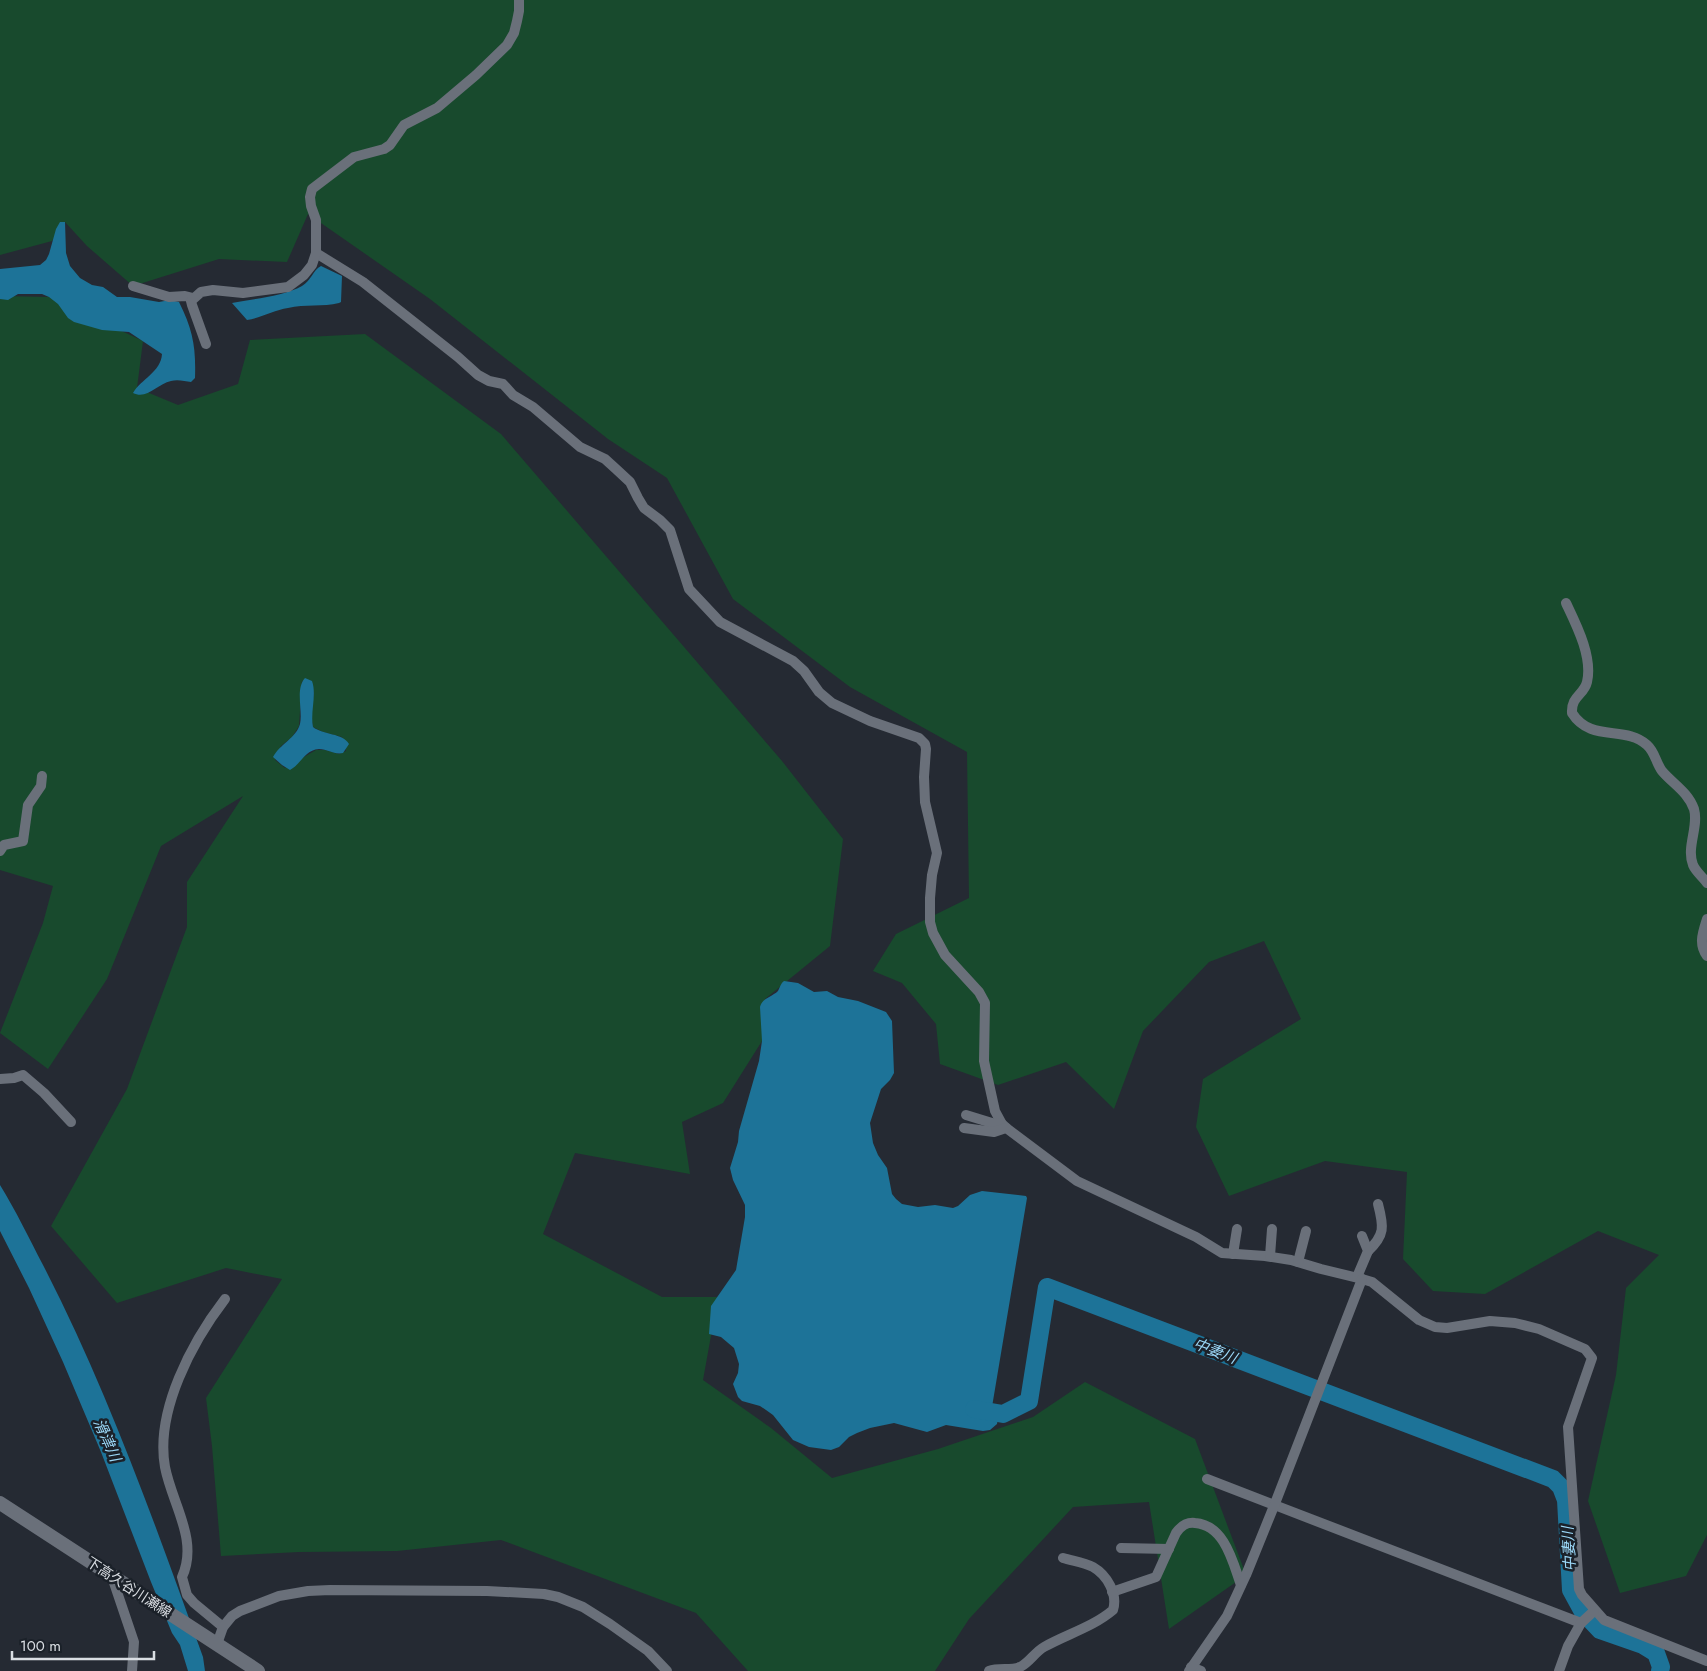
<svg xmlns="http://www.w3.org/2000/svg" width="1707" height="1671" font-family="Jost,'Noto Sans JP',sans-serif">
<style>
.green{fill:#184a2d;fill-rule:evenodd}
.water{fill:#1d7398}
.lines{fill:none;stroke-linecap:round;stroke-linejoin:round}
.river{stroke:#1d7398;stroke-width:18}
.minor{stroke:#6a707a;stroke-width:10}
.secondary{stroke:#6a707a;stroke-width:14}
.labels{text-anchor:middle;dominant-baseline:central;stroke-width:5;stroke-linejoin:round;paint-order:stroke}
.street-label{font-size:14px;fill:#dadee3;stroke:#1b2129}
.water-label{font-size:15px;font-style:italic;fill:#9cd9f9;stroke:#1b2129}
</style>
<rect width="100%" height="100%" fill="#252a33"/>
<g class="green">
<polygon points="0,0 1707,0 1707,1535 1686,1576 1620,1593 1588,1501 1616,1375 1626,1288 1659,1255 1598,1231 1485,1294 1433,1291 1403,1259 1407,1172 1325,1161 1229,1196 1196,1127 1203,1079 1301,1019 1264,941 1209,962 1143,1031 1114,1109 1066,1062 998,1085 940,1064 936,1024 902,983 873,971 896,934 969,898 967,752 850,687 733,599 667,478 608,439 430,299 308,214 287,262 219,259 133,286 87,246 65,222 52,241 0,255"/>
<path d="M0,296L49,297L143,341L137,388L178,405L238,384L250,340L365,334L501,434L782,761L843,839L830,946L765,999L762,1041L723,1103L682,1122L690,1174L575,1153L543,1234L662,1297H718L703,1380L771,1428L832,1478L938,1449L1033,1417L1085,1382L1195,1439L1246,1575L1169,1629L1149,1502L1073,1507L969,1619L935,1671H748L696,1613L501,1540L397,1551L299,1552L221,1556L212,1446L206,1398L282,1279L226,1268L117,1303L51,1226L127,1089L187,927V882L243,796L161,846L107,979L48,1069L0,1033L43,923L53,886L0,870ZM302,681L314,692L311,715L313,727L323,732L342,737L346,751L339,754L325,750H316L285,768L275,760L281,746L292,737L299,726Z"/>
</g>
<g class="water">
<path d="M60,222H65L66,253L70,266L80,278L92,285L103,287L117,297H130L159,302L170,300L179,302C193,330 196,347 195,378L191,382C185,381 177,379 171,381C157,384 147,400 133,393C141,379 161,372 162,354L129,332L102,330L74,322L68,318L58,304L49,297L42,294H18L8,300L0,299V269L40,265L46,260L49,254L56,229Z"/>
<path d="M321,266L342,276L341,302L339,303C323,307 305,304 288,308C274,310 261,318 247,320L232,303C253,299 284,296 302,286C311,281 313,270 321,266Z"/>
<path d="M305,678L312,681C317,695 310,712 313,727C323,735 343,733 349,744L343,753C334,755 328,749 319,749C305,750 301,764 290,770L282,765L273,757C280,744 296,738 300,724C303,711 295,689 305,678Z"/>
<path d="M784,981L798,983L814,992L827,991L838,997L858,1001L886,1012L892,1021L894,1073L890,1080L881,1089L870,1123L873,1143L878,1155L887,1168L892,1194L896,1199L902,1204L918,1207L935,1205L953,1208L958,1206L970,1195L982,1191L1026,1196L1027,1198L992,1407L998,1418L997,1424L990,1430L983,1431L946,1425L927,1432L894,1423L870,1428L857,1433L849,1437L839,1447L831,1450L809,1447L793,1440L773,1415L766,1410L760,1406L742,1401L738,1397L733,1384L738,1373L739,1364L734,1348L721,1337L709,1334L711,1306L736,1270L745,1217V1205L733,1180L730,1168L738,1142L739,1131L759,1061L762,1041L760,1007C762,998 772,997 778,991C780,987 781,983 784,981Z"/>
<path d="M0,1185C16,1211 29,1238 43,1265C108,1391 155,1524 203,1657L205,1671H188L180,1645L172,1633L151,1582L101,1452L63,1362L29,1288L0,1231Z"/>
</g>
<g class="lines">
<polyline class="river" points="974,1409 1003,1414 1029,1401 1047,1287 1553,1479 1561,1487 1566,1500 1571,1590 1583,1612 1600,1630 1643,1645 1656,1653 1661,1667 1660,1671"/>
<g class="minor">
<polyline points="316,253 363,282 458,357 478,375 489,381 503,384 513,395 533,407 580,447 605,459 616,469 630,482 638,498 644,508 660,520 670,530 689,589 720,622 793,661 804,671 819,692 832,703 870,721 919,738 925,744 926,749 924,777 925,802 937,853 932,875 930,898 930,922 933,933 945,955 979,992 985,1003 984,1061 995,1111 1002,1124 1009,1130 1077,1181 1196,1237 1222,1253 1265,1256 1291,1260 1321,1269 1362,1279 1372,1282 1419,1320 1435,1327 1447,1328 1490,1321 1515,1323 1539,1329 1585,1349 1592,1358 1568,1427 1579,1589 1582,1595 1604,1620 1707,1661"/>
<polyline points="133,286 169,297 185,296 193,298"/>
<polyline points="206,344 192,305 191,301 201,292 213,290 243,293 288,287 304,275 312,265 316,253 316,220 311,206 310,197 312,189 354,157 384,149 390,145 404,125 437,108 476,75 507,45 514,33 517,21 519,11 519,0"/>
<path d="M1566,603C1576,624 1593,657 1587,682C1584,695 1571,696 1572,713C1591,743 1625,725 1647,745C1655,752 1656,763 1662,771C1673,784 1688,792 1694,809C1699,827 1686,847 1693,865C1696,872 1703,877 1707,883"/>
<polyline points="0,851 4,845 23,841 28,805 41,786 42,776"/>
<path d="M1707,919C1703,932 1698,944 1707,956"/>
<polyline points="0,1079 14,1078 23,1075 44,1093 71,1122"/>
<polyline points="966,1115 992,1123 1002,1124"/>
<polyline points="964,1128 994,1132 1006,1128"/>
<path d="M1368,1251C1385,1235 1384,1227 1378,1204"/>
<polyline points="1233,1254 1237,1229"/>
<polyline points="1270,1256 1272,1229"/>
<polyline points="1298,1262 1306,1231"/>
<polyline points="1357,1277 1368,1251 1362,1236"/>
<polyline points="1207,1479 1581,1623"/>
<polyline points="1121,1548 1169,1549"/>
<polyline points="111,1574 134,1642 132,1671"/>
<path d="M1112,1592L1156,1577L1176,1533C1181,1526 1186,1522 1195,1523C1225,1525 1233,1563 1241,1585"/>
<path d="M223,1627L194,1603L187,1595L182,1577C199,1540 172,1504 165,1467C155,1411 192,1342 225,1299"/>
<polyline points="217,1644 223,1627 232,1616 240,1611 279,1596 308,1591 330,1590 487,1591 544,1594 558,1597 583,1607 610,1624 648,1651 667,1671"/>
<polyline points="1191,1667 1201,1671"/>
<path d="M989,1671C999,1667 1010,1671 1020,1667C1029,1663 1035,1652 1044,1647C1067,1634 1093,1627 1113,1610C1118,1594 1107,1575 1093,1567C1084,1562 1073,1561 1063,1558"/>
<polyline points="1189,1671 1227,1616 1246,1575 1274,1506 1362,1279"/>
<polyline points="1559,1671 1568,1646 1581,1623 1594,1611"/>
</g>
<polyline class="secondary" points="0,1503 258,1671"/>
</g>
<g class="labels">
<g class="street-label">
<text transform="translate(129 1587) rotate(33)">下高久谷川瀬線</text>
</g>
<g class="water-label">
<text transform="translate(1215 1351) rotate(21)">中妻川</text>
<text transform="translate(107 1440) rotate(66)">滑津川</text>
<text transform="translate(1569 1549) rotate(-93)">中妻川</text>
</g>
</g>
<path d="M12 1651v8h142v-8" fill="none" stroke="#dadee3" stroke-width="2.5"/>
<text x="20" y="1651" font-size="15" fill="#dadee3" stroke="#1b2129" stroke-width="4" paint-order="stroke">100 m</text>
</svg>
